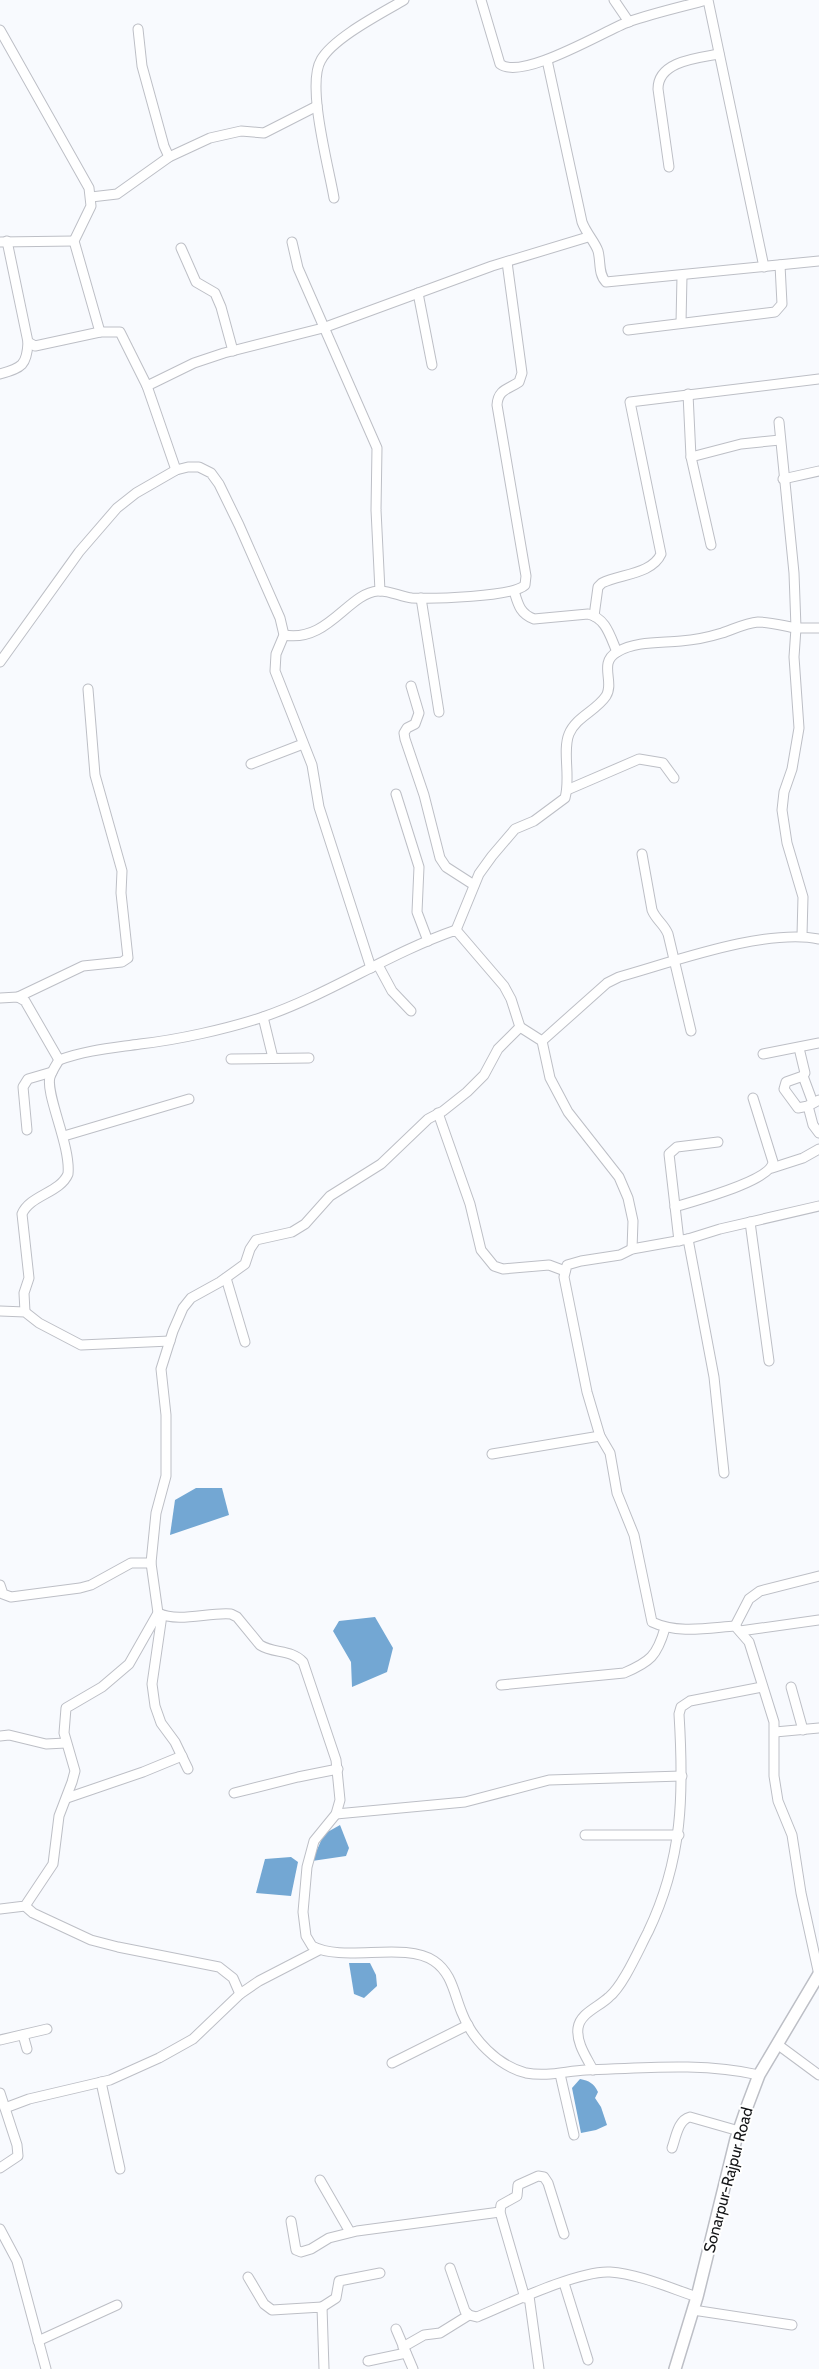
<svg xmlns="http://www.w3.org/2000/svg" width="819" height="2369" font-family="Cabin,sans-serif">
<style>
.water{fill:#73a7d3}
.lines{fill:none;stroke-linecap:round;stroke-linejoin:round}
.minor-casing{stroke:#bdbfc6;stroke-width:11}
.secondary-casing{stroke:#bdbfc6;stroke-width:14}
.minor{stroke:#fff;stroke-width:9}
.secondary{stroke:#fff;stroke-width:11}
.labels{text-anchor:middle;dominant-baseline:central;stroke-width:4;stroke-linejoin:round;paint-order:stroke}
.street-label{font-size:16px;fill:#131416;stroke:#fff}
</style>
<rect width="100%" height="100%" fill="#f8fafe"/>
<g class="water">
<polygon points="196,1488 222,1488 229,1515 170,1535 175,1500"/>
<polygon points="375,1617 393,1648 387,1672 352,1687 351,1662 333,1631 339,1621"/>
<polygon points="340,1825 349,1848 346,1856 312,1861 324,1834"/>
<polygon points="291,1857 298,1862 291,1896 256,1893 265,1859"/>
<polygon points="349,1963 370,1963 376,1975 377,1986 364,1998 354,1994"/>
<path d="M580,2079C589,2081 594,2083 598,2092L595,2098L601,2107L607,2125L596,2130L581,2133L572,2088Z"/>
</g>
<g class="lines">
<defs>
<g id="minor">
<path d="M481,0L500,64C522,81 604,31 628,22C654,13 681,7 707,0"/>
<polyline points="614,0 629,22"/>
<polyline points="708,0 764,267"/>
<polyline points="138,29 142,66 164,146 169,157"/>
<polyline points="0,30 89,188 91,206 74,241 100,332"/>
<path d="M547,60L582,222C586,233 595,242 598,251C601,262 598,274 606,282L819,261"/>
<path d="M669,167L658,89C658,61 698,58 719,54"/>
<polyline points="91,197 117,194 169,157 210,138 241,131 264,133 317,106"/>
<path d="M334,198C329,168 306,85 321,60C333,38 382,13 404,0"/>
<polyline points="7,241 28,342 35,346 100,332 120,332 147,386 176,470"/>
<polyline points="0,242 74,241"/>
<polyline points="292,242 298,268 377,448 376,510 380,591"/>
<polyline points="181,248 196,282 215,293 221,307 233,351"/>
<polyline points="418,293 432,365"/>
<polyline points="681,323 682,276"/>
<polyline points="628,330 775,312 782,304 780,265"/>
<path d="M0,374C22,368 27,365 28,342"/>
<polyline points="147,386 194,363 224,353 323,328 492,266 588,237"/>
<polyline points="688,394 691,457 711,545"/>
<polyline points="779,422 794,573 796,628 819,628"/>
<polyline points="691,457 741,444 780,440"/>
<polyline points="783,479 819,471"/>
<path d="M514,591C518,604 520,614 534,619L588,614C606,618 610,636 617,652"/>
<polyline points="421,598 439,712"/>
<path d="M594,616L598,587L602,583C621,574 652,574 661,554L630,402L819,379"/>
<path d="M284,635C328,643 348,593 378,591C389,590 401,597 412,598C431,599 513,597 525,585L526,576L497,405C498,389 509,389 519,382L522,373L507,262"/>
<polyline points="0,662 79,552 117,508 136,493 176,470 188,467 199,467 211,473 219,484 239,525 280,618 284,635 276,654 275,671 312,765 319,807 371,968"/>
<polyline points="411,686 419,713 415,724 407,728 404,733 405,739 424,795 440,858 446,867 474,885"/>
<polyline points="251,764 303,744"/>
<polyline points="567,790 639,759 663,763 674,778"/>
<polyline points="396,794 419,867 417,912 428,941"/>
<path d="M642,854L652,910C656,920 664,924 668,934L691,1031"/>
<path d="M456,930L479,874L492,856L515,829L534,821L565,798C571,777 562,751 569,734C576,717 596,711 606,696C615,682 598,663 617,652C636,641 660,643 681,641C694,640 709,637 722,633C734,629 746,623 758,622C771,622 784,626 796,628L794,657L799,728L792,769L784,792L782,810L787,843L803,897L802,935"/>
<polyline points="378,965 392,991 411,1011"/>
<polyline points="18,997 83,966 122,962 128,958 121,893 122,871 95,775 88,689"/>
<path d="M0,998L18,997L25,1001L59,1060C86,1050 112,1048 140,1044C177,1040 227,1029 263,1017C330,994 389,953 456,930L504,986L511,999L520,1027L498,1049L484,1075L467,1092L443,1111L428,1119L381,1164L330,1196L305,1224L292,1232L256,1240L250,1249L245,1264L220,1282L191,1298L183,1308L173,1331L161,1369L166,1415V1476L156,1513L151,1563L158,1613C179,1623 208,1612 231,1614L237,1617L260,1645C274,1654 291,1649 303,1662L336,1760L340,1800L336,1814L314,1841L307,1867L303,1912L306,1936L312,1946C343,1963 405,1941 434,1961C452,1973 454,1994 462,2013C472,2039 498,2066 526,2073C547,2077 566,2071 586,2070C643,2068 703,2062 759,2075"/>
<polyline points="263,1017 273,1058"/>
<polyline points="520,1027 542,1041 550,1078 568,1112 619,1177 628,1198 633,1221 632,1249"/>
<path d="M542,1041L607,983L619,977C673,962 765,928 819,939"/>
<polyline points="799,1048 805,1073 803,1076"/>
<polyline points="763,1054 819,1043"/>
<polyline points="231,1059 309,1058"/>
<polyline points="819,1100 808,1106 813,1125 819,1133"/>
<polyline points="808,1106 798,1108 784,1089 786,1082 803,1076 813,1103"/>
<polyline points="438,1113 470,1204 481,1250 494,1266 503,1269 549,1265 565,1271"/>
<polyline points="27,1130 23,1087 28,1079 52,1072"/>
<polyline points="64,1136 189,1099"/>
<polyline points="772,1168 803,1158 819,1149"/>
<path d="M675,1207C694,1201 771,1181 773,1162L753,1098"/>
<polyline points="750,1222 769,1361"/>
<polyline points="688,1239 714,1377 724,1473"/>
<polyline points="679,1241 669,1154 677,1147 718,1142"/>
<polyline points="226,1278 245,1342"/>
<polyline points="0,1311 25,1312 39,1323 81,1345 170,1341"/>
<path d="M25,1312L24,1293L29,1278L22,1214C30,1195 60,1193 68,1174C71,1146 45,1094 50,1077C52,1071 56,1065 59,1060"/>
<polyline points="492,1454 600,1436"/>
<polyline points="0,1585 3,1594 11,1597 80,1588 91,1585 131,1563 151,1563"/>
<polyline points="162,1615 152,1684 155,1706 161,1723 175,1742 188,1769"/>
<polyline points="735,1626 749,1599 760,1591 819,1576"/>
<polyline points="740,1631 819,1620"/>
<path d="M501,1685L624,1673C650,1662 657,1656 665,1628"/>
<polyline points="791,1687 803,1730"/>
<polyline points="775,1732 819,1728"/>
<polyline points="0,1736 9,1735 46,1744 66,1743"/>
<polyline points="234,1793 298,1777 338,1769"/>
<polyline points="67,1798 143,1772 182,1756"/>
<polyline points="336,1814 465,1802 549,1780 682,1776"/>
<polyline points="585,1835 679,1835"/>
<polyline points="25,1906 33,1913 91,1940 118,1947 219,1967 233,1978 240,1994"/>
<polyline points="0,1909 25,1906 53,1864 59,1816 72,1782 75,1771 64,1733 66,1708 102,1687 129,1664 158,1613"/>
<path d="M819,1975L801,1893L792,1835L778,1801L774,1776V1722L749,1642L735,1626C708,1628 677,1634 652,1622L634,1535L617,1493L610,1453L600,1436L587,1392L564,1277L567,1265L581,1261L620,1255L632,1249L688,1239L720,1229L819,1206"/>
<polyline points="23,2035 27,2049"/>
<polyline points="0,2040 47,2029"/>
<polyline points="777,2044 819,2075"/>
<polyline points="392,2063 468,2025"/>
<path d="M593,2070C587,2058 576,2043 578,2028C580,2013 599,2007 609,1997C623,1986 639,1949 648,1932C683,1859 684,1794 679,1714L681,1707L690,1701L762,1687"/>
<polyline points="560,2074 574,2135"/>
<polyline points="101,2082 120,2169"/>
<polyline points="0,2093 17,2145 18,2156 0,2168"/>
<polyline points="5,2108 29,2099 110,2080 159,2058 193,2039 240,1994 259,1981 319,1950"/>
<path d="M672,2148C676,2137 678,2120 690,2117L739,2131"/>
<polyline points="320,2180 350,2232"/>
<polyline points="291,2221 296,2250 301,2252 311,2249 329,2238 357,2231 500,2212"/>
<polyline points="0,2229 17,2261 46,2369"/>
<path d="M450,2268L465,2311L469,2315L477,2317C508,2304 579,2270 610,2272C639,2274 670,2288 697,2297"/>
<polyline points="248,2277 264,2304 272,2310 322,2307 324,2369"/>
<polyline points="564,2283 588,2360"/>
<polyline points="529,2296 539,2369"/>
<polyline points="525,2298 500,2212 501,2205 517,2196 518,2185 538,2176 544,2177 548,2183 564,2234"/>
<polyline points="322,2307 336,2298 339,2281 380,2273"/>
<polyline points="693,2310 792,2325"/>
<polyline points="396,2329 413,2369"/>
<polyline points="38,2341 117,2305"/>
<polyline points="403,2347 424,2335 440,2333 469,2315"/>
<polyline points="368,2361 406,2353"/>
</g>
<polyline id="secondary" points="675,2369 697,2297 736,2139 748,2104 759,2075 819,1974"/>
</defs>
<use href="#minor" class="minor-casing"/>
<use href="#secondary" class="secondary-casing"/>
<use href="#minor" class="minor"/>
<use href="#secondary" class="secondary"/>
</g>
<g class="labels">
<g class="street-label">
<text transform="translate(728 2180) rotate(-75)">Sonarpur-Rajpur Road</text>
</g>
</g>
</svg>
